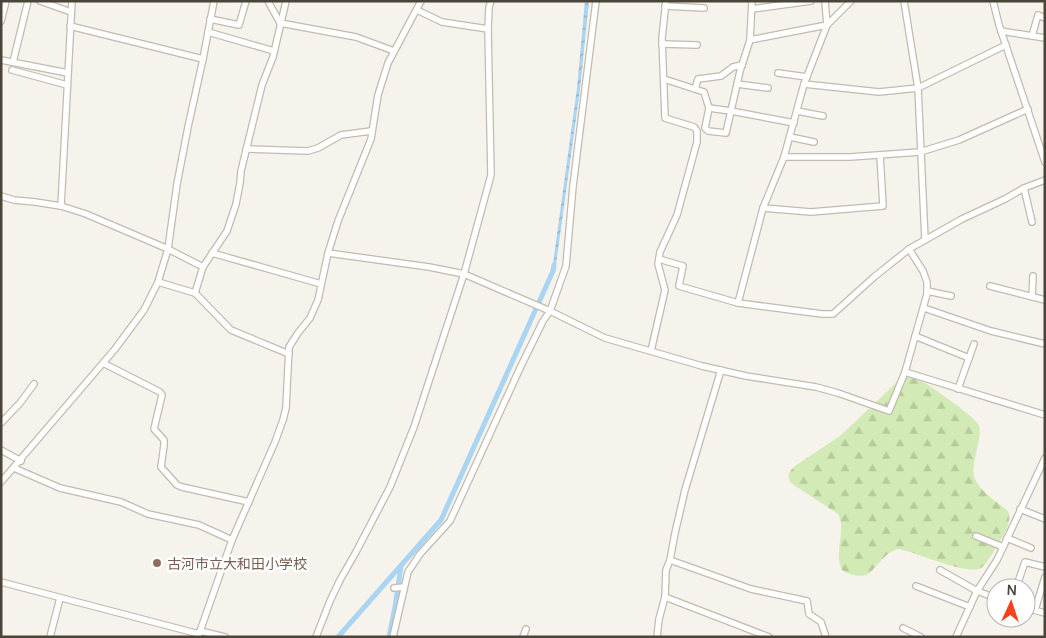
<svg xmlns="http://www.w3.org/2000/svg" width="1046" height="638" font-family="Manrope,'Noto Sans JP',sans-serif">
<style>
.forest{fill:url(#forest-firs)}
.water{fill:url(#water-waves)}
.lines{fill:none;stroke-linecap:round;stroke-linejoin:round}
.canal{stroke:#a9d4f2;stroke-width:5}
.minor-casing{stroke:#c2bbae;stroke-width:8}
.minor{stroke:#fff;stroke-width:5.5}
.education-dot{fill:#8d6e63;stroke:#fff;stroke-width:2}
.labels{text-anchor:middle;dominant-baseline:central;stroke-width:5;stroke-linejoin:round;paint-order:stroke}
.education-label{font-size:14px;fill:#785e54;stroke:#fff;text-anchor:start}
</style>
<defs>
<pattern id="forest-firs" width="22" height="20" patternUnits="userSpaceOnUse" patternTransform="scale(1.25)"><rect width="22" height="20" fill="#d2eab5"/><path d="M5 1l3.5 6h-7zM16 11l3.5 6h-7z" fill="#b6ca9c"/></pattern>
<pattern id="water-waves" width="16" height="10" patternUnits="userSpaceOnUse" patternTransform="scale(1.25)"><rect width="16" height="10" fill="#a9d4f2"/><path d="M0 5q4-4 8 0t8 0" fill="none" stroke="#8caec5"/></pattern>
</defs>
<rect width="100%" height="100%" fill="#f6f3ec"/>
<path class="forest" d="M907,377C914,378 919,380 925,383C933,388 977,418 979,426C983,440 969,465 975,479C981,492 997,502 1008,511C1012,520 1006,531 1001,539C996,547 988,563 981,568C967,576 916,552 899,549C885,551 878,567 867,575C859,577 849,575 842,570C833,552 847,530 838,514L791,483C786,476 789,471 795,466L840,436L896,383Z"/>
<polygon class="water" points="585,1 589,1 580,89 555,272 552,271 577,88"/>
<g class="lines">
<g class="canal">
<polyline points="338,637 441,520 553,271 554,265"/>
<polyline points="389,637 395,607 401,566"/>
</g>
<defs>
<g id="minor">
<polyline points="40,1 71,12"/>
<polyline points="268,1 280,23 356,37 394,51"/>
<polyline points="825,1 827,25"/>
<polyline points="904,1 918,88 925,240"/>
<polyline points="993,1 999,25 1045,162"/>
<polyline points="665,6 704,8"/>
<polyline points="752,9 811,1"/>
<polyline points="417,10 442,22 488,29"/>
<polyline points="210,19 239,25 246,1"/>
<polyline points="1,21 6,1"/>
<polyline points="70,26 203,59"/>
<polyline points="1001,31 1045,38"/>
<polyline points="208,32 274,51"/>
<polyline points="1032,36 1038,15 1045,18"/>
<polyline points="750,40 827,25"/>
<polyline points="662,44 697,45"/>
<polyline points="1,60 68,73"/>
<polyline points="13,62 28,1"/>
<polyline points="12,70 67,85"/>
<polyline points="778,73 807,77"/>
<polyline points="664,79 704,92 709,108 705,128 708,131 726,133 740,71 750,40 752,1"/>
<polyline points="737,84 768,88"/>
<polyline points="804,84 879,92 918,88 1006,45"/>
<polyline points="695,89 698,79 721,76 733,67 742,65"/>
<polyline points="709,108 731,111 794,123"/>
<polyline points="797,111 823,116"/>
<polyline points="790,137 814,142"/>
<polyline points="246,149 308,151 318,148 341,135 371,131"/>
<polyline points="784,157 850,157 920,152 959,140 1028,109"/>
<polyline points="1024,188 1032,222"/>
<polyline points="1,196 14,200 35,202 61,206 86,214 168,249 203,267"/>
<polyline points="61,206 72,1"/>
<polyline points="763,208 811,212 883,206 880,155"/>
<polyline points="212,253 321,284"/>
<polyline points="328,253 429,267 464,274 550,311 605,338 702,366 746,376 816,387 838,393 889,411 905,372 927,294 927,282 923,271 909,249"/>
<polyline points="659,259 683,266 679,286 738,303 822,314 833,314 874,277 909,249 962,219 1005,199 1024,188 1045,180"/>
<polyline points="158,282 195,293 231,330 289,354"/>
<polyline points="990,286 1045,300"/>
<polyline points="927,291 951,296"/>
<polyline points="195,293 203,267 227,231 236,204 240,183 241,171 262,85 273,57 286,1"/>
<polyline points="1032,297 1033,276"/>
<polyline points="738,303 763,208 784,157 804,84 827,25 851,1"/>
<polyline points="924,308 991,331 1045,344"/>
<polyline points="915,336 969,358"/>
<polyline points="651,351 665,290 658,264 660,252 677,215 697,142 697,131 694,127 665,118 662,38 666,1"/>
<polyline points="103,363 160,392 162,395 154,429 164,440 164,445 161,467 177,485 182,487 249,502"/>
<polyline points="905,372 1045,415"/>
<polyline points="958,389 974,344"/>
<polyline points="1,423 20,403 34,384"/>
<polyline points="1,450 21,461"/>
<polyline points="14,468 60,488 121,502 148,514 199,525 232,540"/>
<polyline points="1,482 115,349 144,310 158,282 168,249 177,184 188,127 203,59 214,1"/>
<polyline points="1020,509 1045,519"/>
<polyline points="976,536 1003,547"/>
<polyline points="1007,538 1031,548"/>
<polyline points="670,560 751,589 807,601 809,614 821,622 826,637"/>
<polyline points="940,570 977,591 996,598"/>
<polyline points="1,582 199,634"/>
<polyline points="916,586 970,607"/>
<polyline points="394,588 404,587"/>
<polyline points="1016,588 1025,562 1045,567"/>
<polyline points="665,597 769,637"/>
<polyline points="1026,608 1045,613"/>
<polyline points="1035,610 1045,577"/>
<polyline points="903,628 921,637"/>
<polyline points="200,631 225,637"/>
<polyline points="50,637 60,598"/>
<polyline points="198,637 232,540 275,442 283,420 286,408 289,347 298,333 310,318 318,300 328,253 338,221 371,139 378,95 388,63 421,1"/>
<polyline points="316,637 330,601 340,580 356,552 390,487 414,427 464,274 491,175 488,29 489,7 491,1"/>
<polyline points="393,637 408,572 420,554 450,521 521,366 543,321 550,311 566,266 573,186 596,1"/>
<polyline points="523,637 526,629"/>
<polyline points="657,637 659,619 665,597 666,570 670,560 675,533 685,490 721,370"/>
<polyline points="956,637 977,591 997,560 1045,458"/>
</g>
</defs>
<use href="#minor" class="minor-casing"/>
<use href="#minor" class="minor"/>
</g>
<circle class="education-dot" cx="157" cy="563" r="5"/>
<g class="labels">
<g class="education-label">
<text x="167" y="563">古河市立大和田小学校</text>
</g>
</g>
<rect width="1046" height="638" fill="none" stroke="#4b4439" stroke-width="5"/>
<g transform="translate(1011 603) rotate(3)"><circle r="24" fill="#ffffff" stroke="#b7b4b0"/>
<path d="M0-4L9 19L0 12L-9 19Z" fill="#fc3f1d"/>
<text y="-8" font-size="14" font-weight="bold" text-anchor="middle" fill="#4b4439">N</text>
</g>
</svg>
